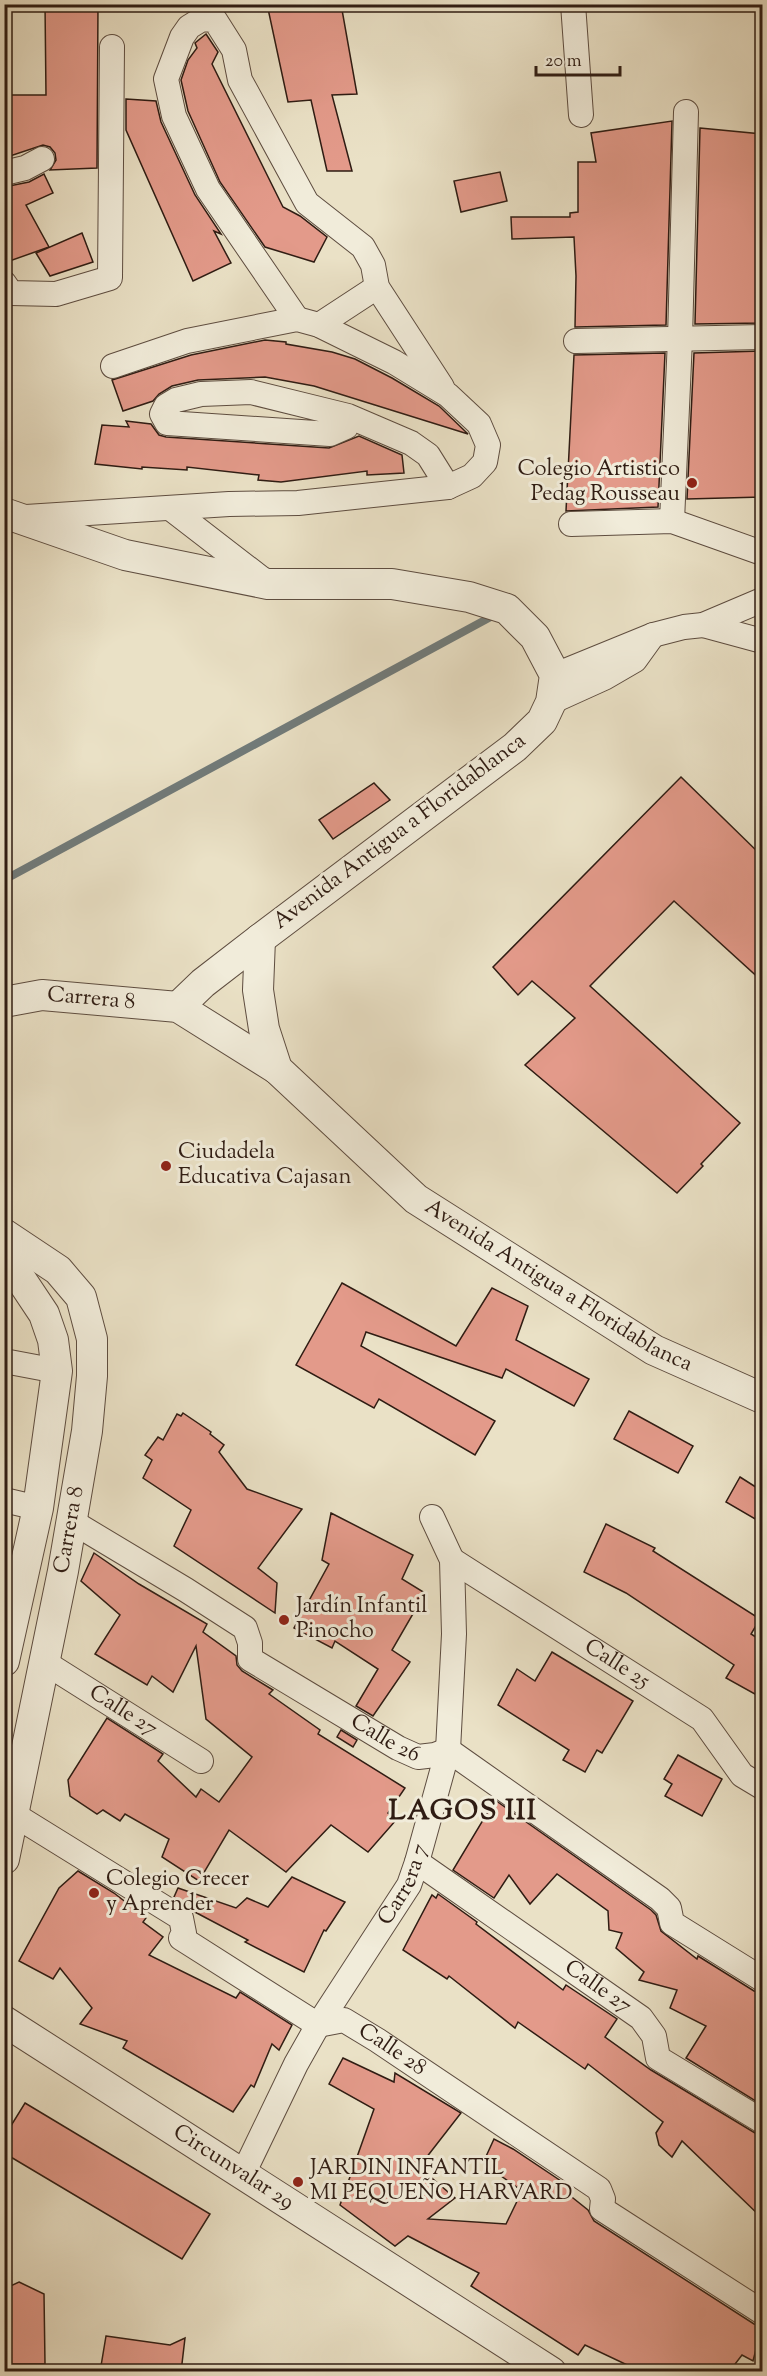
<svg xmlns="http://www.w3.org/2000/svg" width="767" height="2376" font-family="'Sorts Mill Goudy',serif">
<style>
.lines{fill:none;stroke-linecap:round;stroke-linejoin:round}
.stream{stroke:#717b7a;stroke-width:8}
.building{fill:#e39a8a;stroke:#2f1c13;stroke-width:1.5}
.minor-casing{stroke:#5e4d40;stroke-width:26}
.tertiary-casing{stroke:#5e4d40;stroke-width:32}
.minor{stroke:#f1ecda;stroke-width:24}
.tertiary{stroke:#f1ecda;stroke-width:30}
.poi-dot{fill:#8f2418;stroke:#f1ecda;stroke-width:2}
.labels{text-anchor:middle;dominant-baseline:central;stroke-width:6;stroke-linejoin:round;paint-order:stroke}
.poi-label{font-size:22px;fill:#2f1c13;stroke:#f1ecda;text-anchor:start}
.street-label{font-size:22px;fill:#2f1c13;stroke:#f1ecda}
.district-label{font-size:28px;font-weight:bold;letter-spacing:1.5px;fill:#2f1c13;stroke:#f1ecda}
</style>
<rect width="100%" height="100%" fill="#eae1c6"/>
<filter id="stains"><feTurbulence type="fractalNoise" baseFrequency=".00333" numOctaves="4"/><feColorMatrix values="0 0 0 0 .2 0 0 0 0 .09 0 0 0 0 .02 0 0 0 .5 -.17"/></filter>
<radialGradient id="worn" r=".72"><stop offset=".6" stop-color="#630" stop-opacity="0"/><stop offset="1" stop-color="#630" stop-opacity=".3"/></radialGradient>
<g class="lines">
<polyline class="stream" points="4,880 498,613"/>
</g>
<g class="building">
<polygon points="45,4 98,4 97,168 50,170 56,160 55,153 50,147 43,145 4,158 4,95 46,95"/>
<polygon points="267,4 341,4 357,94 332,95 352,171 327,171 311,100 288,102"/>
<polygon points="206,34 218,52 212,64 283,207 300,216 327,237 314,262 265,247 220,182 188,111 181,80 188,60 197,48 195,43"/>
<polygon points="126,99 156,101 161,122 195,195 221,234 214,231 231,263 193,281 126,130"/>
<polygon points="672,121 666,325 575,327 576,276 574,237 512,239 511,217 570,217 570,213 578,212 578,162 596,162 591,133"/>
<polygon points="700,128 762,134 762,323 695,324"/>
<polygon points="500,172 507,201 461,212 454,181"/>
<polygon points="44,174 53,193 26,205 49,247 4,263 4,187 29,182"/>
<polygon points="82,233 93,262 50,276 36,253"/>
<polygon points="265,340 286,342 286,344 332,352 355,359 392,378 439,406 468,434 314,386 265,377 198,380 172,386 159,394 153,401 123,411 112,380 191,355"/>
<polygon points="762,351 762,497 687,499 694,353"/>
<polygon points="665,353 658,507 566,511 574,355"/>
<polygon points="126,421 151,424 159,435 166,437 329,448 359,436 402,455 404,473 367,475 367,471 281,482 258,480 259,475 187,467 187,470 142,467 142,469 95,464 102,425 129,427"/>
<polygon points="681,777 762,856 762,981 674,901 590,986 740,1123 701,1164 703,1166 677,1193 525,1065 575,1018 532,981 518,995 493,967"/>
<polygon points="374,783 390,800 333,839 319,820"/>
<polygon points="342,1283 456,1346 492,1288 528,1306 516,1340 589,1379 574,1406 506,1369 502,1378 366,1332 361,1346 495,1421 475,1455 379,1399 374,1408 296,1365"/>
<polygon points="629,1411 693,1446 678,1473 614,1439"/>
<polygon points="183,1413 211,1432 210,1434 224,1445 219,1452 247,1489 302,1509 258,1568 277,1583 275,1613 174,1546 191,1510 143,1478 152,1460 145,1455 158,1437 163,1440 177,1414 181,1416"/>
<polygon points="740,1477 762,1491 762,1523 726,1502"/>
<polygon points="331,1513 413,1555 402,1579 425,1593 392,1650 410,1662 373,1716 356,1706 378,1669 335,1641 332,1648 294,1628 329,1564 322,1560"/>
<polygon points="606,1524 655,1548 653,1551 760,1619 751,1634 762,1641 762,1698 726,1678 734,1665 626,1593 584,1572"/>
<polygon points="94,1553 139,1584 207,1624 203,1632 236,1656 237,1665 242,1671 273,1690 269,1694 320,1730 318,1734 405,1788 388,1813 397,1819 368,1852 331,1825 286,1872 229,1830 199,1881 162,1857 169,1839 125,1814 120,1821 103,1810 97,1814 70,1796 68,1780 107,1718 163,1754 158,1761 196,1797 201,1789 219,1802 252,1757 206,1719 196,1646 173,1692 152,1676 147,1685 95,1654 120,1615 81,1581"/>
<polygon points="552,1652 633,1701 602,1753 597,1750 585,1772 563,1760 569,1750 498,1705 517,1669 535,1681"/>
<polygon points="341,1730 357,1740 353,1747 337,1737"/>
<polygon points="678,1755 722,1779 702,1816 665,1796 672,1784 664,1779"/>
<polygon points="495,1800 651,1910 656,1915 661,1931 697,1959 698,1956 754,1991 762,1993 762,2105 686,2058 706,2026 670,2008 677,1990 639,1980 644,1972 616,1948 622,1933 609,1930 608,1911 557,1874 530,1904 509,1875 494,1898 453,1870"/>
<polygon points="78,1871 114,1893 146,1918 143,1922 163,1937 149,1955 236,1998 240,1992 292,2025 279,2050 272,2044 254,2087 251,2085 233,2112 123,2048 127,2041 80,2024 92,2008 60,1968 53,1979 19,1961 59,1888"/>
<polygon points="292,1877 345,1902 326,1931 324,1930 304,1972 245,1942 248,1940 193,1911 174,1897 178,1888 236,1908 247,1898 268,1907"/>
<polygon points="438,1894 477,1922 476,1924 563,1990 566,1985 617,2019 605,2037 651,2070 755,2133 762,2135 762,2218 682,2141 672,2157 659,2145 656,2133 663,2122 588,2064 585,2069 518,2022 515,2028 449,1976 447,1979 403,1950 432,1895 436,1898"/>
<polygon points="343,2058 394,2082 395,2073 461,2113 419,2167 455,2198 428,2219 506,2224 522,2191 483,2163 494,2139 513,2149 573,2189 568,2194 588,2210 594,2221 754,2324 762,2326 753,2361 742,2355 729,2372 642,2372 585,2345 578,2355 471,2286 479,2273 408,2236 395,2246 340,2205 374,2109 329,2084"/>
<polygon points="25,2103 210,2214 182,2259 4,2153 4,2137"/>
<polygon points="19,2282 44,2294 45,2364 4,2364 4,2289"/>
<polygon points="106,2336 170,2345 185,2338 181,2372 100,2372"/>
</g>
<g class="lines">
<defs>
<g id="minor">
<polyline points="573,4 581,115"/>
<polyline points="4,173 25,168 42,159"/>
<polyline points="4,283 11,293 56,294 110,278 112,47"/>
<polyline points="297,319 208,189 174,116 166,79 182,37 189,27 202,19 215,20 234,50 240,80 307,203 363,247 373,265 377,287 442,387"/>
<polyline points="319,325 377,287"/>
<polyline points="576,341 762,337"/>
<polyline points="348,416 346,427 330,434 167,423 162,414 166,406 176,400 201,394 251,392 348,416 411,443 428,455 448,487"/>
<polyline points="170,508 266,582"/>
<polyline points="26,517 229,504 298,503 448,487 472,476 485,462 488,445 479,424 448,395 394,362 319,325 297,319 187,341 113,366"/>
<polyline points="672,521 680,339 686,112"/>
<polyline points="571,524 672,521 762,553"/>
<polyline points="703,625 762,641"/>
<polyline points="555,675 653,635 684,627 703,625 762,600"/>
<polyline points="551,702 604,678 635,660 653,635"/>
<polyline points="4,1361 57,1371"/>
<polyline points="4,1500 38,1508"/>
<path id="s1" d="M71,1521L186,1590L245,1628L250,1643V1659L398,1748L418,1757L435,1755L448,1750L660,1899L669,1908L672,1923L762,1979"/>
<path id="s2" d="M452,1560L702,1719L742,1775L762,1787"/>
<path id="s3" d="M44,1662L201,1761"/>
<path id="s4" d="M13,1814L181,1918L184,1933L181,1938L318,2025L344,2020L377,2040L599,2189L603,2199L602,2209L762,2312"/>
<path id="s5" d="M417,1862L641,2018L654,2036L658,2058L762,2121"/>
<path id="s6" d="M243,2174L296,2064L318,2025L409,1885L417,1862L448,1750L454,1634L452,1560L432,1517"/>
</g>
<g id="tertiary">
<polyline points="4,513 125,555 268,584 392,584 469,597 507,609 535,637 555,675 551,702 542,721 515,747 260,939 203,983 178,1007"/>
<path id="s7" d="M260,939L258,990L264,1029L277,1069L416,1199L654,1350L762,1398"/>
<path id="s8" d="M4,1002L42,995L178,1007L277,1069"/>
<polyline points="4,1234 58,1270 81,1297 92,1339 92,1376 87,1431 63,1571 4,1859"/>
<polyline points="4,1254 44,1314 53,1340 57,1371 38,1508 4,1661"/>
<path id="s9" d="M4,2021L551,2372"/>
</g>
</defs>
<use href="#minor" class="minor-casing"/>
<use href="#tertiary" class="tertiary-casing"/>
<use href="#minor" class="minor"/>
<use href="#tertiary" class="tertiary"/>
</g>
<g class="poi-dot">
<circle cx="692" cy="483" r="6"/>
<circle cx="166" cy="1166" r="6"/>
<circle cx="284" cy="1620" r="6"/>
<circle cx="94" cy="1893" r="6"/>
<circle cx="298" cy="2182" r="6"/>
</g>
<g class="labels">
<g class="poi-label">
<text x="680" y="470" text-anchor="end">Colegio Artistico<tspan x="680" dy="25">Pedag Rousseau</tspan></text>
<text x="178" y="1153">Ciudadela<tspan x="178" dy="25">Educativa Cajasan</tspan></text>
<text x="296" y="1607">Jardín Infantil<tspan x="296" dy="25">Pinocho</tspan></text>
<text x="106" y="1880">Colegio Crecer<tspan x="106" dy="25">y Aprender</tspan></text>
<text x="310" y="2169">JARDIN INFANTIL<tspan x="310" dy="25">MI PEQUEÑO HARVARD</tspan></text>
</g>
<g class="street-label">
<text transform="translate(400 832) rotate(-37)">Avenida Antigua a Floridablanca</text>
<text stroke="none"><textPath href="#s8" startOffset="88">Carrera 8</textPath></text>
<text stroke="none"><textPath href="#s7" startOffset="490">Avenida Antigua a Floridablanca</textPath></text>
<text transform="translate(70 1530) rotate(-80)">Carrera 8</text>
<text stroke="none"><textPath href="#s2" startOffset="195">Calle 25</textPath></text>
<text stroke="none"><textPath href="#s3" startOffset="93">Calle 27</textPath></text>
<text stroke="none"><textPath href="#s1" startOffset="393">Calle 26</textPath></text>
<text stroke="none"><textPath href="#s6" startOffset="332">Carrera 7</textPath></text>
<text stroke="none"><textPath href="#s5" startOffset="220">Calle 27</textPath></text>
<text stroke="none"><textPath href="#s4" startOffset="464">Calle 28</textPath></text>
<text stroke="none"><textPath href="#s9" startOffset="272">Circunvalar 29</textPath></text>
</g>
<g class="district-label">
<text x="463" y="1812">LAGOS III</text>
</g>
</g>
<rect width="767" height="2376" fill="none" stroke="#eae1c6" stroke-width="24"/>
<rect x="6" y="6" width="755" height="2364" fill="none" stroke="#2f1c13" stroke-width="3"/>
<rect x="12" y="12" width="743" height="2352" fill="none" stroke="#2f1c13" stroke-width="1.5"/>
<path d="M536 66v9h84v-9" fill="none" stroke="#2f1c13" stroke-width="3"/>
<text x="545" y="66" font-size="18" fill="#2f1c13" stroke="#f1ecda" stroke-width="4.5" paint-order="stroke">20 m</text>
<rect width="100%" height="100%" filter="url(#stains)"/>
<rect width="100%" height="100%" fill="url(#worn)"/>
</svg>
